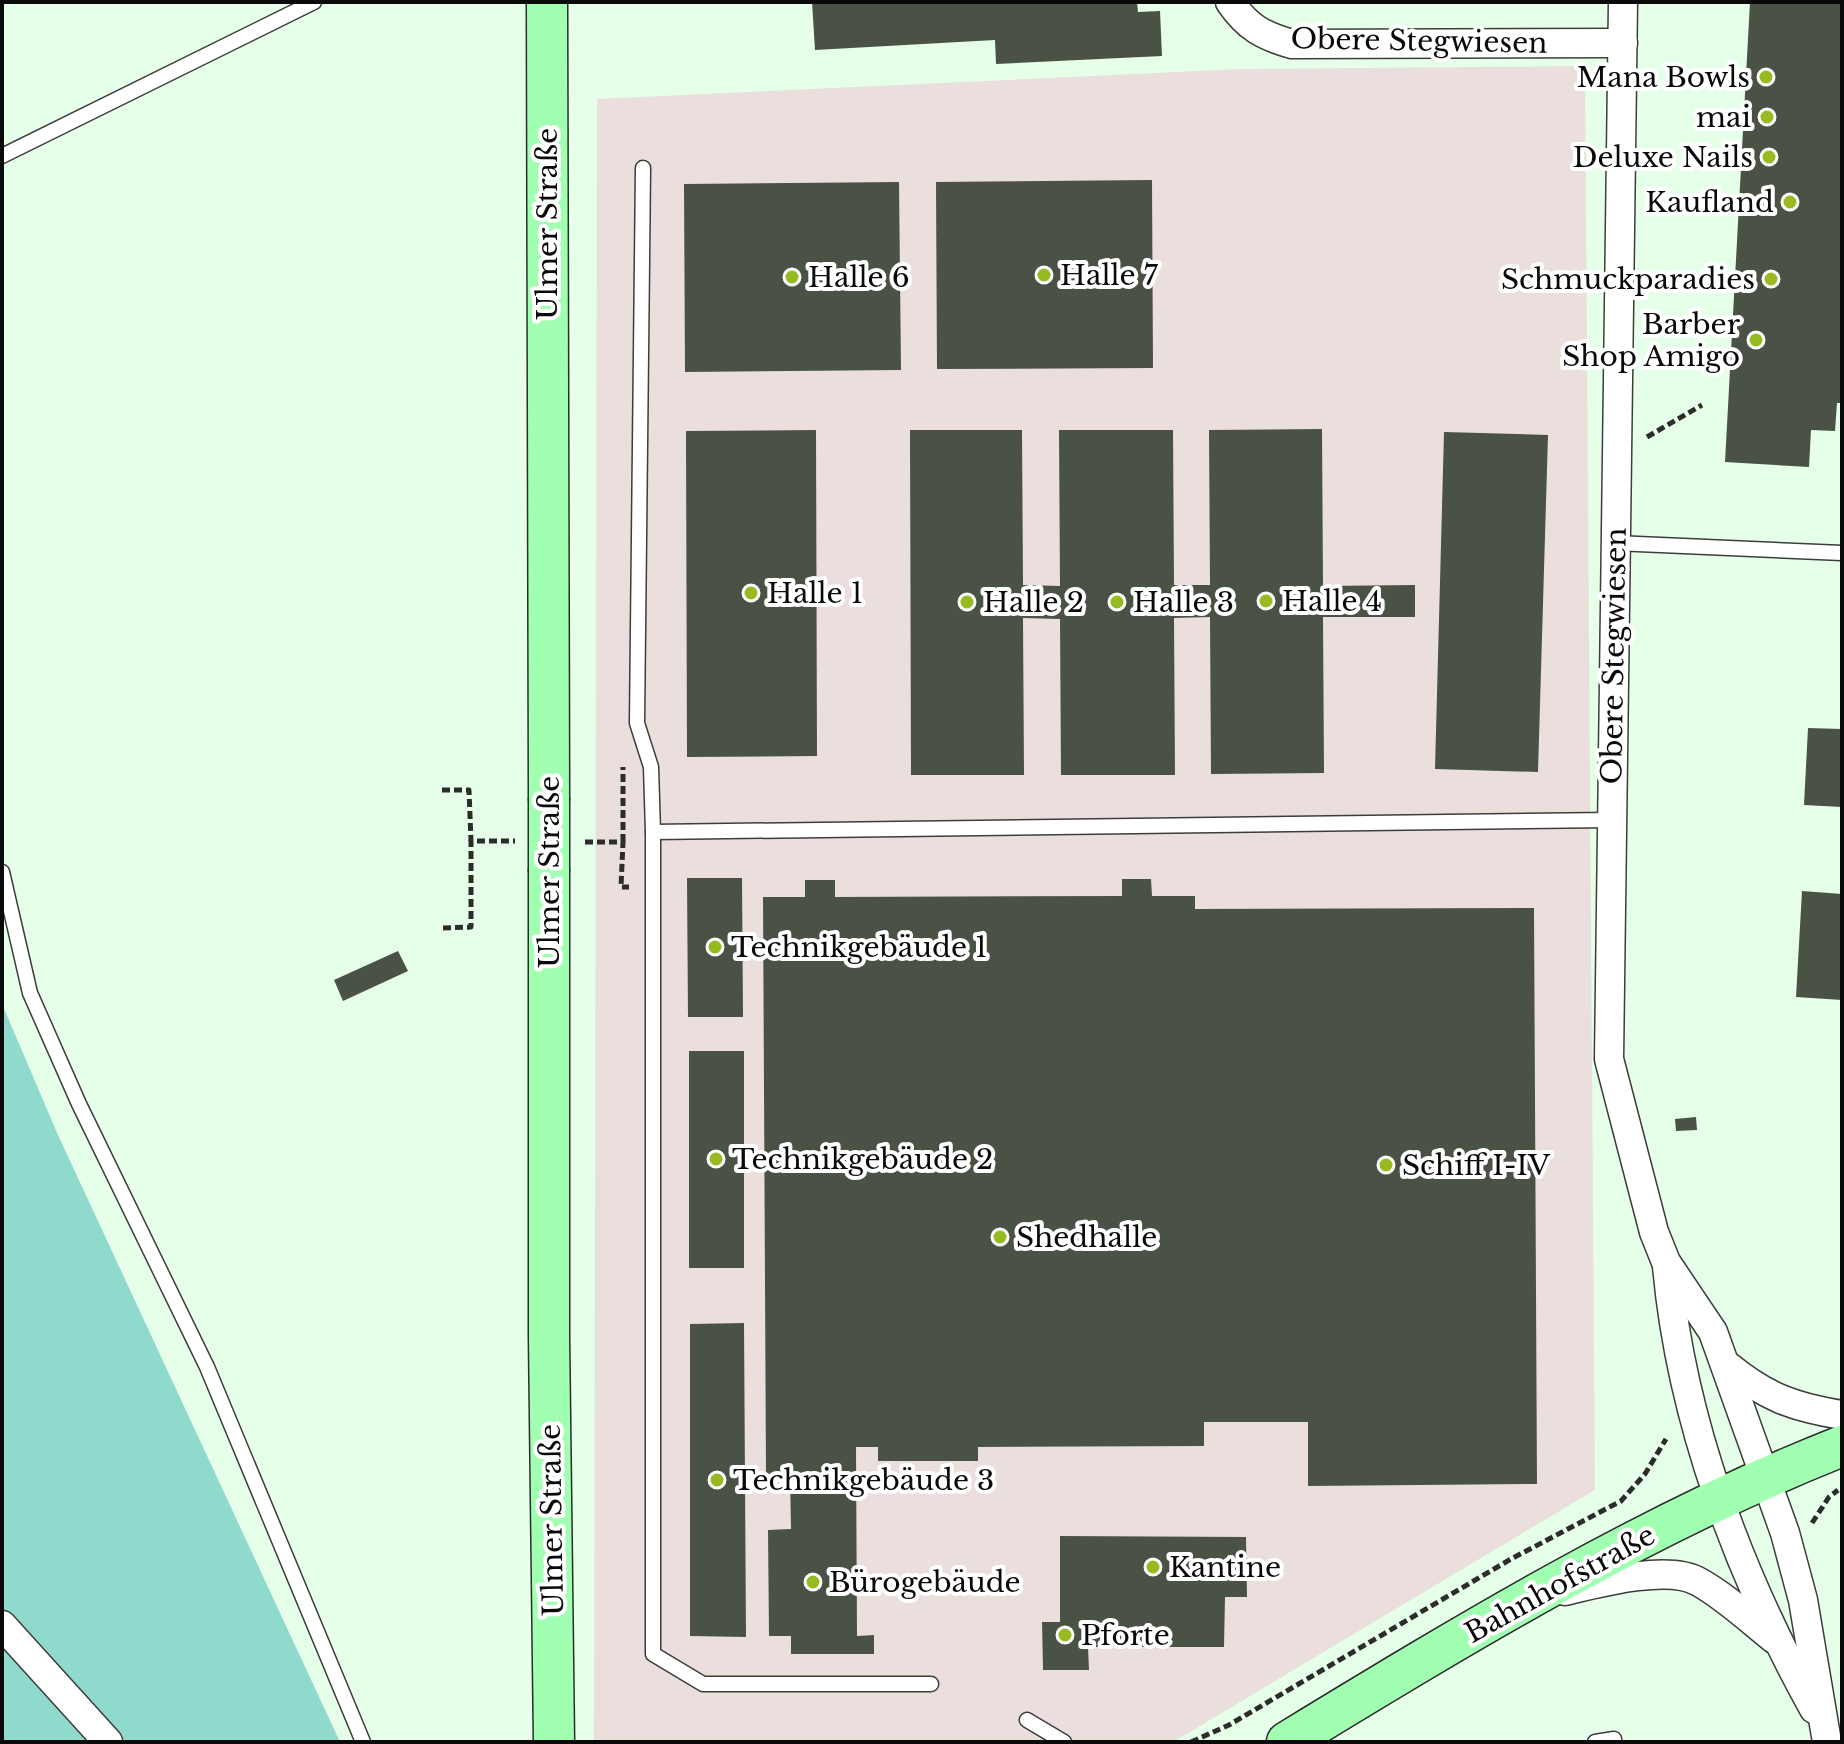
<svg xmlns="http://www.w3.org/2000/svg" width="1844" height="1744" font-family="'Libre Baskerville',serif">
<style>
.industrial{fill:#eadfdd}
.forest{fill:#90d9cd}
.building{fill:#4a5246}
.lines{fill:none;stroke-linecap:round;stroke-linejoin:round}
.service-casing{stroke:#3d3d3d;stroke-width:17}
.minor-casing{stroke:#3d3d3d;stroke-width:31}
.secondary-casing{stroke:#2c2c2c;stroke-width:43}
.path{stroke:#2c2c2c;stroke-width:5;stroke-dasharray:8 4;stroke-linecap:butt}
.service{stroke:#fff;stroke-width:14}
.minor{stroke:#fff;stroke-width:28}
.secondary{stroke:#a1ffb1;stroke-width:40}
.secondary-bridge-casing{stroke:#2c2c2c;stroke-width:43;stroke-linecap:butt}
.secondary-bridge{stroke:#a1ffb1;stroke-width:40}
.poi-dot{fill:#98ba21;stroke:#fff;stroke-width:3}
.labels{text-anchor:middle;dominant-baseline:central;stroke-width:8;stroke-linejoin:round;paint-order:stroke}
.street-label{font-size:28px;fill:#0a0a0a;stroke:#fff}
.poi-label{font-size:28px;fill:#0a0a0a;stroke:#fff;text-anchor:start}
</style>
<rect width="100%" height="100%" fill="#e6ffe8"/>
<polygon class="industrial" points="1585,66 1595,1490 1173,1742 594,1742 597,99 1241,69"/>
<polygon class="forest" points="2,1004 58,1135 340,1742 2,1742"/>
<g class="building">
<polygon points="812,2 1137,2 1138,12 1160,11 1162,56 996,64 995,40 815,50"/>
<polygon points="1750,2 1842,2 1842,403 1837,403 1835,431 1811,430 1809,467 1725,462"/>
<polygon points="1152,180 1153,368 937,369 936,182"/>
<polygon points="899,182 901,370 685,372 684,184"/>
<polygon points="1322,429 1323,586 1415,585 1415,617 1323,617 1324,773 1211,774 1210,617 1174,618 1175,775 1061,775 1060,619 1023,618 1024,775 911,775 910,430 1022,430 1023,585 1060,586 1059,430 1173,430 1174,585 1210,585 1209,430"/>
<polygon points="816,430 817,756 687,757 686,431"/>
<polygon points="1444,432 1548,435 1538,772 1435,769"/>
<polygon points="1808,728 1842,729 1842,807 1804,805"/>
<polygon points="687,878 742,878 743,1017 688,1017"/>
<polygon points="1122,879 1151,879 1152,896 1195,896 1195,909 1534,908 1537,1484 1308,1486 1308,1422 1204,1422 1204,1446 978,1447 978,1461 878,1461 878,1447 856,1447 857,1636 874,1635 874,1654 791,1654 791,1636 769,1636 768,1530 791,1529 790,1476 766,1476 763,897 805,897 805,880 835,880 835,897 1122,896"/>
<polygon points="1802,891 1842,894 1842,1000 1796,997"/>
<polygon points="398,951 408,971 343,1001 334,980"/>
<rect x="689" y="1051" width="55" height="217"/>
<polygon points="1696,1117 1697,1130 1676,1131 1675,1119"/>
<polygon points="744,1323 746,1637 690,1636 690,1324"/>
<polygon points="1060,1536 1246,1537 1247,1597 1225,1597 1224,1647 1088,1647 1089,1670 1043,1670 1042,1622 1060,1622"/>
</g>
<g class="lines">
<defs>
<g id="service">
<polyline points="2,156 314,2"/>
<polyline points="643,168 637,723 651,767 653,832 653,1654 703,1684 931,1684"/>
<polyline points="1615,543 1842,553"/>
<polyline points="653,832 1611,820"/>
<polyline points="2,872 30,993 79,1104 207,1367 363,1742"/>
<polyline points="1027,1720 1064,1742"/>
<polyline points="1595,1742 1614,1739"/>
</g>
<g id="minor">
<path d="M1230,2C1247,27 1263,36 1292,44L1623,43"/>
<polyline points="1623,2 1609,1059 1654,1232 1666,1262 1713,1332 1785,1533 1803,1600 1827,1742"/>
<path d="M1667,1266C1681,1421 1739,1574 1814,1709"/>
<path d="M1728,1366C1766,1397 1793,1407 1842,1415"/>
<path d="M1565,1591C1598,1583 1669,1564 1699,1582C1726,1597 1750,1620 1774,1639"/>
<polyline points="2,1625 108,1742"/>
</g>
<g id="secondary">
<polyline points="547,2 549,798"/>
<polyline points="549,872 549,1336 554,1742"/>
<path d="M1287,1742C1466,1633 1647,1523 1842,1446"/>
</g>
</defs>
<use href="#service" class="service-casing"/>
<use href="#minor" class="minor-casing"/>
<use href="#secondary" class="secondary-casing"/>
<g class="path">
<polyline points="1647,437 1702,405"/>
<polyline points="442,790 469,790 471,841"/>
<polyline points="585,842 623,842 621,887 629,887"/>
<polyline points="623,842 623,767"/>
<polyline points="443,928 471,927 471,841 515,841"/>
<polyline points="1812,1523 1829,1497 1838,1490"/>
<polyline points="1191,1742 1229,1725 1511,1559 1621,1501 1645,1474 1666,1439"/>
</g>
<use href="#service" class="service"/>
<use href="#minor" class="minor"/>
<use href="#secondary" class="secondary"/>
<defs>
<polyline id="secondary-bridge" points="549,798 549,872"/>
</defs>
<use href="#secondary-bridge" class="secondary-bridge-casing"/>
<use href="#secondary-bridge" class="secondary-bridge"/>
</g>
<g class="poi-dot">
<circle cx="1766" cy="77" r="8"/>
<circle cx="1767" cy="117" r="8"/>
<circle cx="1769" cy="157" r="8"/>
<circle cx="1790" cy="202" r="8"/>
<circle cx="1044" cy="275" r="8"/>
<circle cx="792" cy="277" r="8"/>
<circle cx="1771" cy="279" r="8"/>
<circle cx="1756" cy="340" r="8"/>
<circle cx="751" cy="593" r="8"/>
<circle cx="1266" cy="601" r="8"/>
<circle cx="967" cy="602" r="8"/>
<circle cx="1117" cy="602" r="8"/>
<circle cx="715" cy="947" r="8"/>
<circle cx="716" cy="1159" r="8"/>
<circle cx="1386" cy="1165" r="8"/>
<circle cx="1000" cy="1237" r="8"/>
<circle cx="717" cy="1480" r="8"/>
<circle cx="1153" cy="1567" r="8"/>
<circle cx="813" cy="1582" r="8"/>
<circle cx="1065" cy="1635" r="8"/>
</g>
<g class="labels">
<g class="street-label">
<text transform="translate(1419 41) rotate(1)">Obere Stegwiesen</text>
<text transform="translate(547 224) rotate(-90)">Ulmer Straße</text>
<text transform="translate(1614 656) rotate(-89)">Obere Stegwiesen</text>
<text transform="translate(549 872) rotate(-90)">Ulmer Straße</text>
<text transform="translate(552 1520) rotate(-91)">Ulmer Straße</text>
<text transform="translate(1560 1584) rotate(-29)">Bahnhofstraße</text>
</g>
<g class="poi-label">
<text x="1750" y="77" text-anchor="end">Mana Bowls</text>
<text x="1751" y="117" text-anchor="end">mai</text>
<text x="1753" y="157" text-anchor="end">Deluxe Nails</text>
<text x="1774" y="202" text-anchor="end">Kaufland</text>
<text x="1060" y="275">Halle 7</text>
<text x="808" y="277">Halle 6</text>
<text x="1755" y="279" text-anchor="end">Schmuckparadies</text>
<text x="1740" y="324" text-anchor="end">Barber<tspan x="1740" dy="32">Shop Amigo</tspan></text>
<text x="767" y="593">Halle 1</text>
<text x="1282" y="601">Halle 4</text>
<text x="983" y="602">Halle 2</text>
<text x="1133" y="602">Halle 3</text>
<text x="731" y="947">Technikgebäude 1</text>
<text x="732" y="1159">Technikgebäude 2</text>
<text x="1402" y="1165">Schiff I-IV</text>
<text x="1016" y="1237">Shedhalle</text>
<text x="733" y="1480">Technikgebäude 3</text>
<text x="1169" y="1567">Kantine</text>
<text x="829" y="1582">Bürogebäude</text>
<text x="1081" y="1635">Pforte</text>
</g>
</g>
<rect width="1844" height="1744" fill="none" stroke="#0a0a0a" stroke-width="8"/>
</svg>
